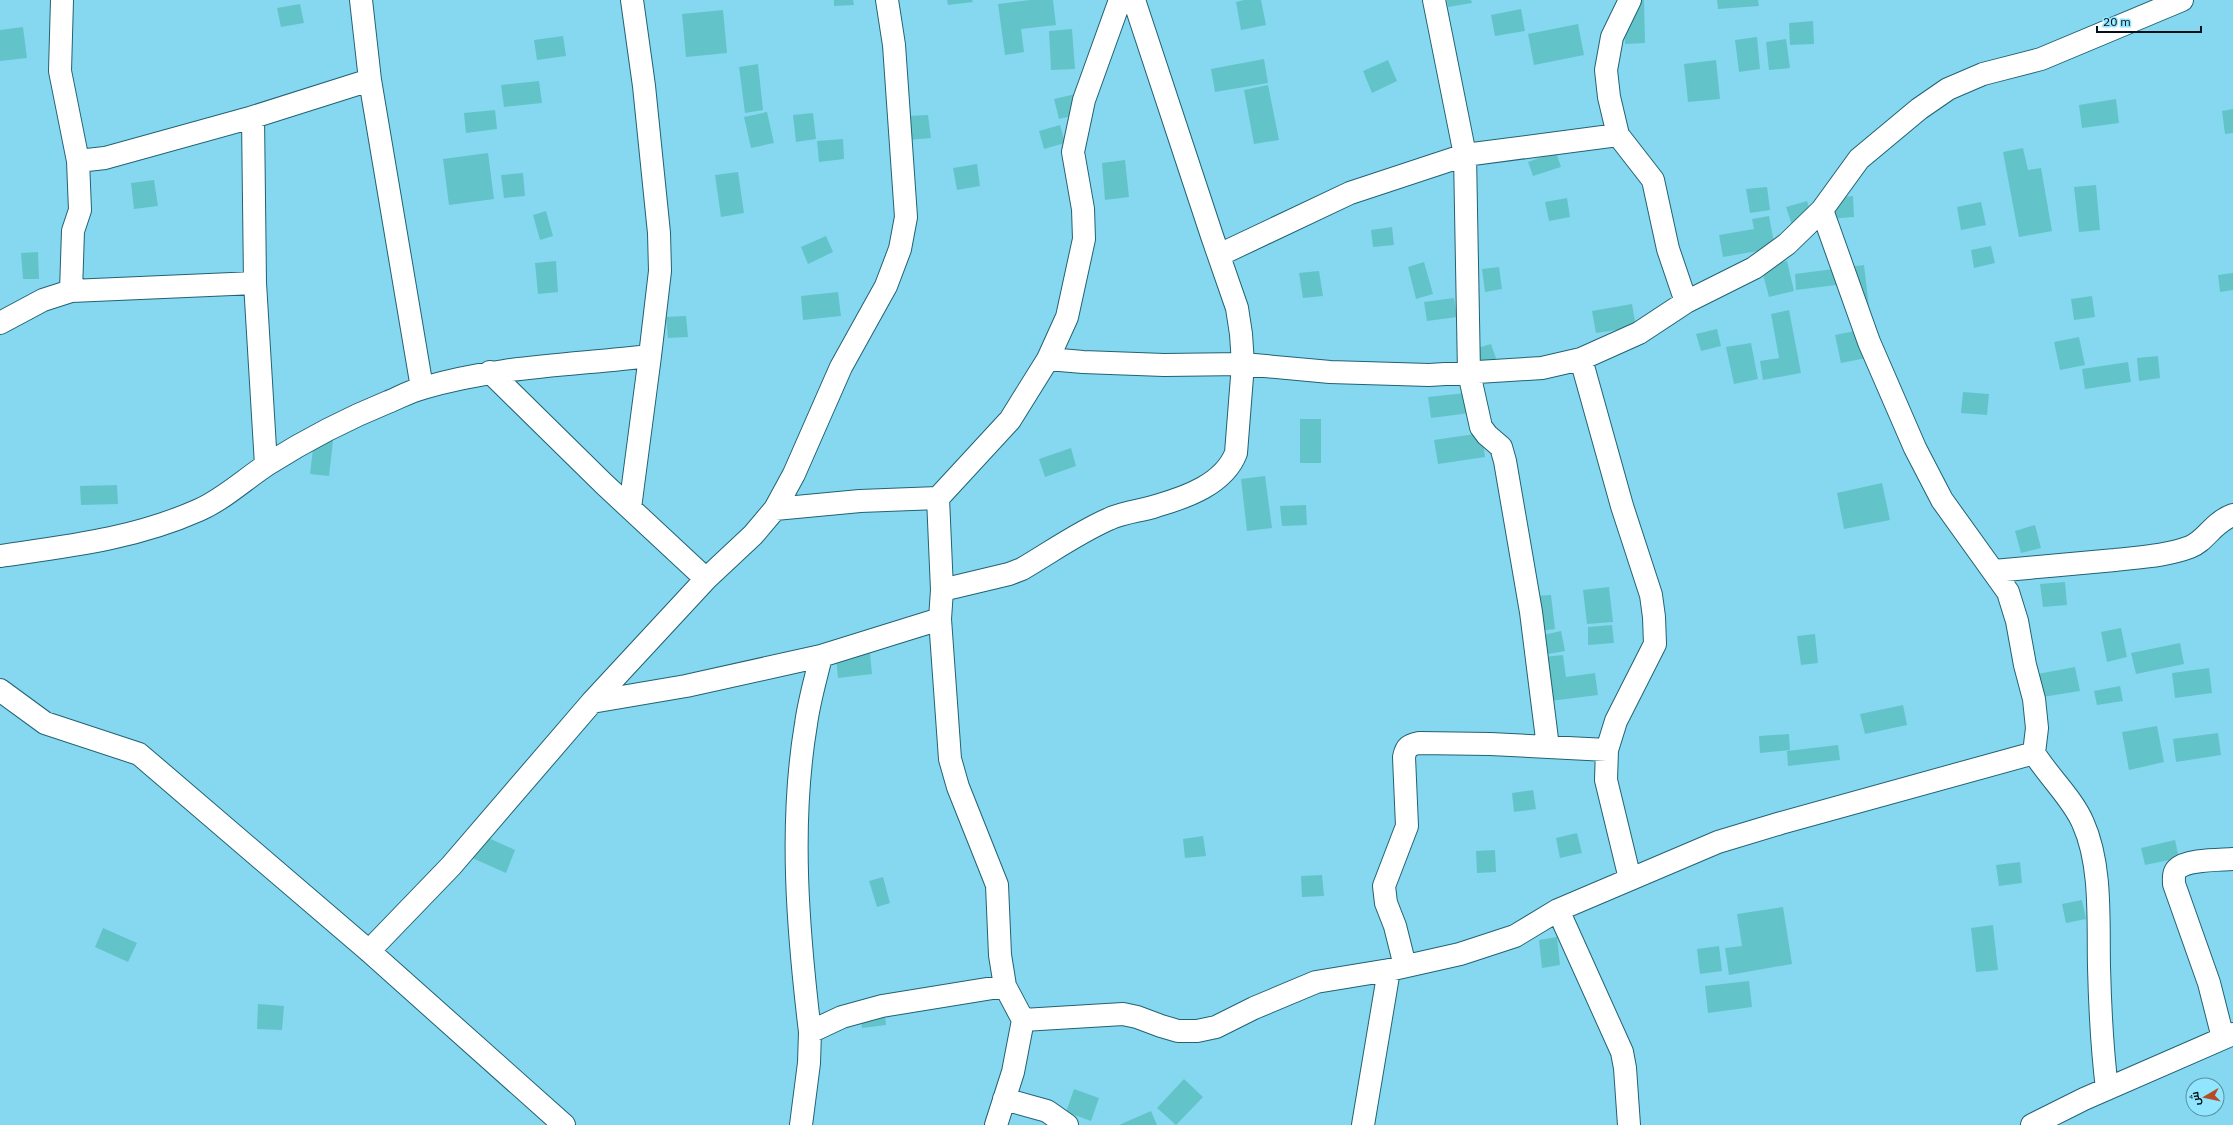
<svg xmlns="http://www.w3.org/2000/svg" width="2233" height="1125" viewBox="0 0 2233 1125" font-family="'IBM Plex Sans',Cairo,sans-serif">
<rect width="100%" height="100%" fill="#85d8f0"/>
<path fill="#62c4c8" d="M834 0H853L854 5 834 6Z
M947 0H972L973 2 948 5Z
M1030 0H1053L1056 25 1021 29 1024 52 1005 55 998 4Z
M1244 0H1261L1266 25 1241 30 1236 2Z
M1447 0H1471L1472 3 1448 7Z
M1644 0 1645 43 1625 44 1624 1Z
M1717 0H1758L1759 6 1718 9Z
M300 4 304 23 281 27 277 8Z
M1521 9 1525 31 1495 36 1491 15Z
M723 10 727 53 686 57 682 14Z
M1813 21 1814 44 1790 45 1789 23Z
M1578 24 1584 55 1534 65 1528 34Z
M23 27 27 58 0 61V30Z
M1072 29 1075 69 1051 70 1049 31Z
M563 36 566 56 537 60 534 40Z
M1757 37 1760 69 1739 72 1735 40Z
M1786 39 1790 68 1769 70 1766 42Z
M1264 59 1268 83 1215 92 1211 69Z
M1388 60 1397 81 1372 93 1363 71Z
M1716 60 1720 99 1688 102 1684 64Z
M758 64 763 110 745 113 739 67Z
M539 81 542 103 504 107 501 85Z
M1268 85 1279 140 1254 144 1244 90Z
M1080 93 1084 113 1059 119 1054 99Z
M2116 99 2119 123 2082 128 2079 105Z
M2233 109V133L2225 134 2222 111Z
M495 110 497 129 466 133 464 113Z
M767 112 774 143 751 148 744 117Z
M813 113 816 139 796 142 793 115Z
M928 115 931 138 909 140 906 116Z
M1060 125 1065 143 1044 149 1039 131Z
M843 139 844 159 819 162 817 141Z
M2023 148 2028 170 2041 168 2052 231 2019 237 2003 152Z
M1556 152 1561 167 1533 176 1528 162Z
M488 153 494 199 449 205 443 159Z
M1125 160 1129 197 1105 200 1102 163Z
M977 164 980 186 957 190 953 168Z
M738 172 744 213 721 217 715 175Z
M523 173 525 196 504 198 501 175Z
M154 180 158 206 134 209 131 183Z
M2096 185 2100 230 2079 232 2074 187Z
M1767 187 1770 210 1750 213 1746 189Z
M1853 196 1854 217 1828 219 1827 199Z
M1567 198 1570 217 1549 221 1545 202Z
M1807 201 1814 222 1793 228 1786 207Z
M1981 202 1986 225 1961 230 1957 207Z
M546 211 553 236 540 240 533 215Z
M1769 216 1775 248 1723 257 1719 235 1754 229 1752 219Z
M1392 227 1394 245 1373 247 1371 230Z
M826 236 833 252 808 264 801 247Z
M1991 246 1995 263 1974 268 1971 250Z
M38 252 39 279H23L21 253Z
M556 261 558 292 538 294 535 263Z
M1787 261 1794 291 1769 297 1761 267Z
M1424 262 1433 294 1416 299 1408 267Z
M1864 265 1870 315 1848 318 1844 284 1796 290 1795 274Z
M1499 267 1502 289 1485 292 1482 269Z
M1319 271 1323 296 1303 298 1299 273Z
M2233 273V290L2220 292 2218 275Z
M838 292 841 316 803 320 801 296Z
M2092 296 2095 317 2074 320 2071 299Z
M1454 298 1457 317 1427 321 1424 302Z
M1632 304 1636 327 1596 333 1592 311Z
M1789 310 1801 373 1763 380 1760 361 1779 358 1771 314Z
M686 316 688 337 668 338 666 317Z
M1875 327 1881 355 1841 363 1835 335Z
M1717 329 1721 346 1701 351 1696 334Z
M2079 337 2085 365 2060 370 2054 342Z
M1751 343 1758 379 1734 384 1726 347Z
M1491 344 1502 376 1484 381 1474 349Z
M2158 356 2160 378 2139 381 2137 358Z
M2128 362 2131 382 2085 389 2082 369Z
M1475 392 1478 412 1431 418 1428 397Z
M1963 392 1989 394 1987 415 1961 413Z
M1300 419H1321V463H1300Z
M1482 433 1485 457 1438 464 1434 440Z
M314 440 333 441 329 476 310 474Z
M1071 448 1076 466 1045 477 1039 459Z
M1265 476 1272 528 1247 531 1241 479Z
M1882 483 1890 520 1844 529 1837 493Z
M117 485 118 504 81 505 80 486Z
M1306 505 1307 525 1282 526 1280 506Z
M2035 525 2041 548 2021 553 2015 531Z
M2065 582 2067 605 2043 607 2040 584Z
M1609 587 1613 622 1587 624 1583 590Z
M1551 595 1555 629 1540 631 1536 596Z
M1612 625 1614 643 1588 645V627Z
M2121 628 2127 657 2107 662 2101 632Z
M1561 631 1565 651 1543 655 1539 636Z
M1815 634 1818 663 1801 665 1797 636Z
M2180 643 2184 664 2136 674 2131 653Z
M870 653 872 674 838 678 836 657Z
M1563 655 1566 677 1595 673 1598 695 1550 701 1544 657Z
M2075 667 2080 691 2036 698 2032 675Z
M2209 668 2212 693 2175 698 2172 673Z
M2120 686 2123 701 2097 705 2094 691Z
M1903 705 1907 725 1865 734 1860 714Z
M2157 726 2164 762 2129 770 2122 732Z
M2218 733 2221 755 2176 762 2173 739Z
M1789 734 1790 750 1760 753 1759 736Z
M1838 745 1840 760 1788 766 1787 751Z
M1533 790 1536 809 1514 812 1512 793Z
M1577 833 1582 853 1560 858 1556 838Z
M480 834 515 850 506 873 470 857Z
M1203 836 1206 856 1185 858 1183 839Z
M2175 840 2179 858 2145 865 2141 848Z
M1495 850 1496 872 1477 873 1476 851Z
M2020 862 2022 883 1999 886 1996 865Z
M1322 875 1324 896 1302 897 1301 876Z
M883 877 890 903 877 907 869 881Z
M2082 900 2086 919 2066 923 2062 904Z
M1783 907 1792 964 1729 975 1725 948 1742 946 1737 914Z
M1993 925 1998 970 1976 972 1971 928Z
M103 928 137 943 128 962 95 947Z
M1557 937 1560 965 1542 968 1539 940Z
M1719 946 1722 971 1700 974 1697 949Z
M1749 981 1752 1007 1708 1013 1705 986Z
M258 1004 284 1006 282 1030 257 1029Z
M884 1004 886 1025 862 1028 860 1006Z
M1184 1079 1203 1097 1176 1125 1157 1108Z
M1074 1089 1099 1098 1091 1121 1066 1112Z
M1151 1111 1157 1125H1119Z"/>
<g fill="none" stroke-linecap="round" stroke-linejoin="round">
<defs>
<path id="minor" d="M62 0 60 71 78 161 105 158 253 117 370 80 361 0
M1434 0 1465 155 1469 373 1481 427 1487 435 1501 447 1505 461 1531 612 1548 747
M1630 0 1612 37 1606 70 1609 97 1618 135 1653 180 1668 249 1686 302
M370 80 422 388
M253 117 255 283 266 465
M1219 255 1350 193 1465 155 1618 135
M71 291 73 231 80 210 78 161
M0 323 43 300 71 291 255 283
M1048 359 1067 317 1084 239 1083 209 1073 152 1084 100 1120 0
M1581 359 1622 506 1651 595 1654 617 1655 644 1616 721 1607 750 1606 780 1630 879
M490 372 604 484 706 579
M630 508 650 356
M775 509 860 501 938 498
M0 556C69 546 134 539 199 510 224 499 245 479 268 464 306 440 346 419 388 402 400 397 411 391 423 388 496 366 575 365 650 356L660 271 659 233 644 86 632 0
M1994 571C2034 567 2075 564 2115 560 2140 557 2166 556 2190 547 2206 541 2212 523 2233 515
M942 590 1009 574 1022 569C1051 552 1079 532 1109 519 1124 512 1141 511 1156 506 1187 497 1224 484 1236 453L1243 364 1241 334 1237 308 1212 236 1134 0
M0 690 45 723 139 754 369 951 564 1125
M592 702 686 686 821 656
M2034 753C2048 776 2073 799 2083 823 2102 865 2098 921 2099 967 2100 1008 2102 1048 2107 1089
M1558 910 1622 1052 1625 1068 1629 1125
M369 951 451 866 592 702 706 579 753 535 775 509 794 474 841 367 886 286 900 249 906 217 894 45 887 0
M1405 966 1395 926 1386 903 1384 886 1407 826 1404 757C1406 747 1409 745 1419 743L1490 744 1607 750
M1005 986 1000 955 997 885 958 787 950 759 940 619 942 590 938 498 1010 420 1048 359 1083 362 1164 365 1243 364 1330 372 1429 375 1542 368 1581 359 1639 333 1686 302 1754 268 1787 244 1822 210 1859 159 1919 109 1948 89 1983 74 2041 59 2182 0
M810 1032C798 932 789 825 806 724 809 701 816 678 821 656L940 619
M2223 1038 2209 983 2174 884C2174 879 2173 873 2177 869 2187 859 2220 860 2233 859
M1004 1099 1047 1111 1067 1125
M801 1125 809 1063 810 1032 842 1017 882 1006 1005 986 1023 1020 1123 1014 1137 1017 1161 1026 1178 1031H1197L1216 1027 1254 1008 1316 982 1389 970 1460 954 1515 936 1558 910 1718 842 1781 823 2034 753 2037 728 2034 699 2025 665 2017 621 2008 592 1942 500 1915 448 1869 342 1822 210
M996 1125 1013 1072 1023 1020
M1363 1125 1389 970
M2032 1125 2084 1099 2233 1034"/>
</defs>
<use href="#minor" stroke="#226274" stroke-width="24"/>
<use href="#minor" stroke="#fff" stroke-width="22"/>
</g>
<g transform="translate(2205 1097) rotate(261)"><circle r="19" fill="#92e5fe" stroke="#5891a2"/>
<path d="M0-3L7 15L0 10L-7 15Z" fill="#b34c27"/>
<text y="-6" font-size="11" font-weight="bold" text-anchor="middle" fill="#001219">ش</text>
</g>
<path d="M2097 26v6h104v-6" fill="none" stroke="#001219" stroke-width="2"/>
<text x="2103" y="26" font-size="12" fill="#001219" stroke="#92e5fe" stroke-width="3" paint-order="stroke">20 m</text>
</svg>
